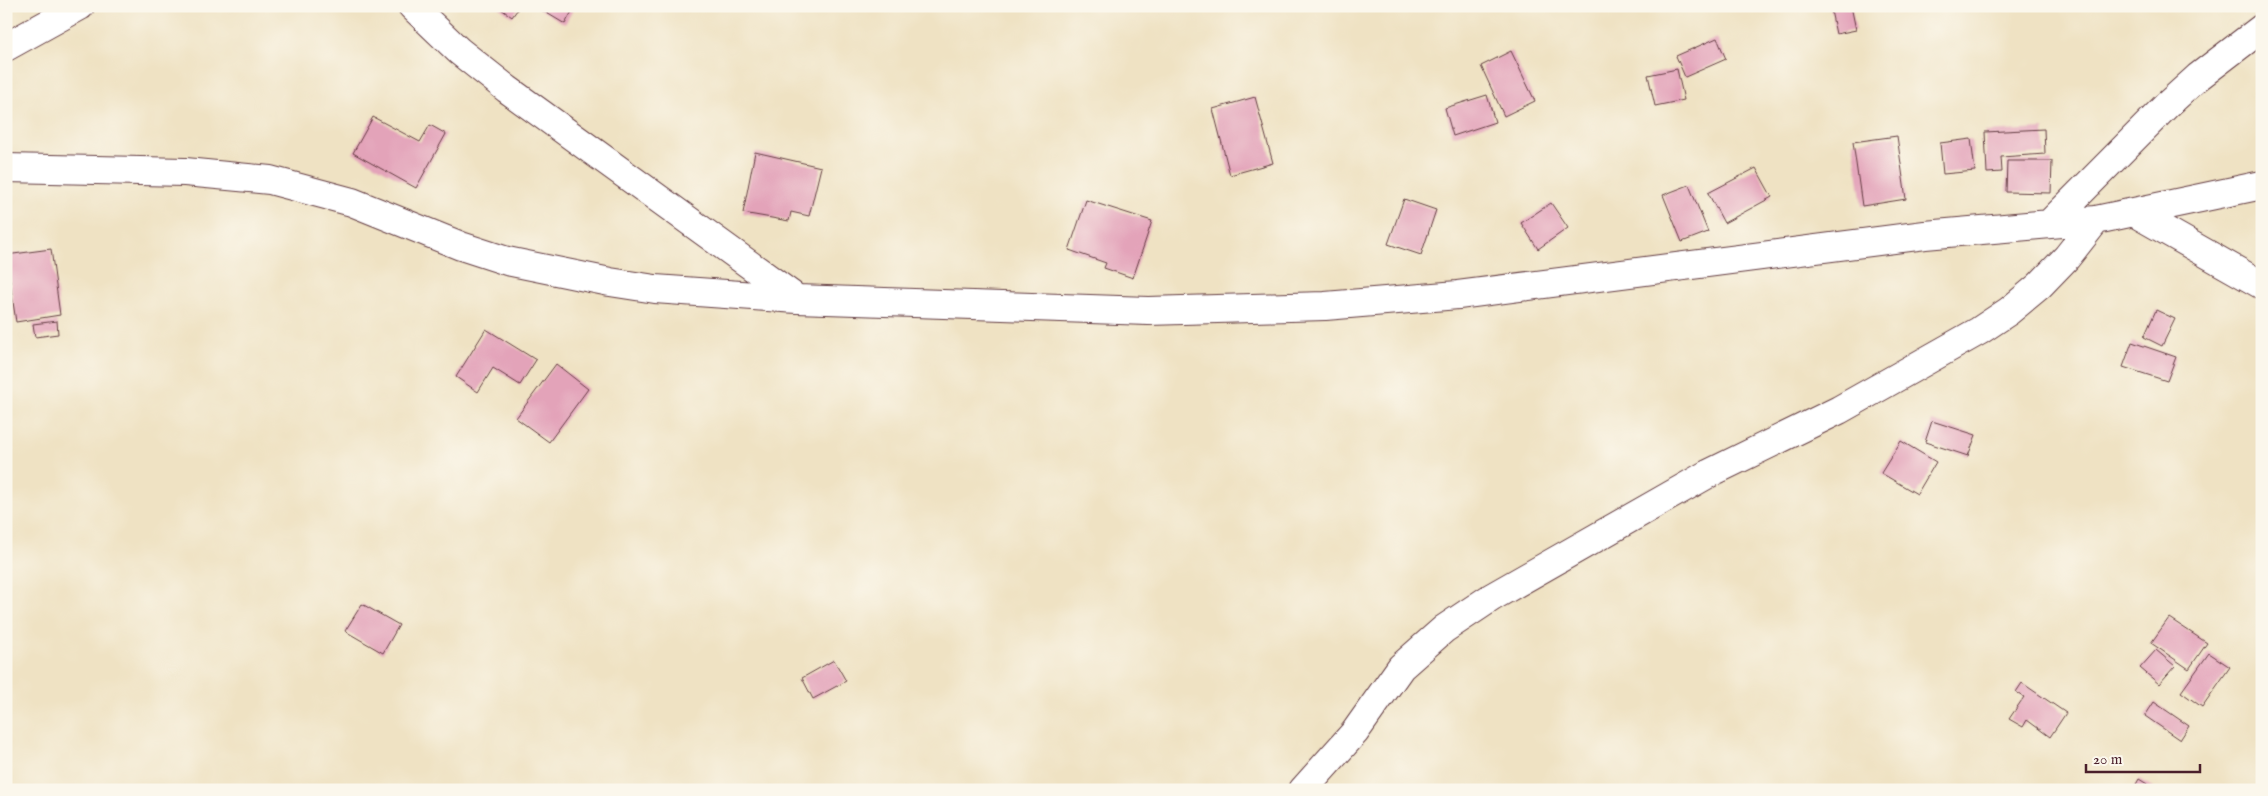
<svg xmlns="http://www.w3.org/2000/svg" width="2268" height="796" viewBox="0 0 2268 796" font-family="'IM FELL English',serif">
<rect width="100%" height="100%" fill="#fbf7ec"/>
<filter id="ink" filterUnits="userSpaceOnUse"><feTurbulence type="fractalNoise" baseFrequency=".02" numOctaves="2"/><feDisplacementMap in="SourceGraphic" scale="10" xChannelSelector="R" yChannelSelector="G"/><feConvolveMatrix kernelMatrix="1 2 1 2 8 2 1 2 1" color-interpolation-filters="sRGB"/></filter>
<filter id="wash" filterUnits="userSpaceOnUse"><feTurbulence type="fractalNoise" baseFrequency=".0096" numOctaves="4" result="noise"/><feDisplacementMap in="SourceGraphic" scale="20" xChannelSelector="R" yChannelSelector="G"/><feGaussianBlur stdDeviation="1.12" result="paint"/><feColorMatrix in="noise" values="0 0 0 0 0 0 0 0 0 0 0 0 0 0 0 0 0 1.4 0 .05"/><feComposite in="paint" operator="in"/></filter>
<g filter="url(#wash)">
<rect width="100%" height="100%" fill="#efe2c3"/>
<g id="blocks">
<path fill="#e3a3b9" d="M497 6H520L512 17Z
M535 6H575L565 24Z
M1830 6H1851L1856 30 1836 34Z
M1717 38 1726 59 1685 77 1676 56Z
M1511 51 1535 101 1504 116 1481 66Z
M1677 69 1684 100 1655 106 1648 75Z
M1487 95 1495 122 1453 136 1445 108Z
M1255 97 1273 163 1230 175 1213 109Z
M373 117 420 142 430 125 446 134 416 188 353 153Z
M2044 129 2045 154 2001 157 2002 172 1987 173 1985 132Z
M1897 136 1906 199 1862 206 1853 142Z
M1971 139 1975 171 1943 174 1940 143Z
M755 152 821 167 809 216 791 212 789 221 743 213Z
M2007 161H2052L2051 193 2006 192Z
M1756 168 1772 197 1724 223 1708 193Z
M1689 185 1708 232 1682 242 1663 195Z
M1404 199 1436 210 1421 255 1388 244Z
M1086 200 1152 221 1133 278 1104 268 1106 263 1069 250Z
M1551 203 1568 228 1538 249 1521 223Z
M51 249 60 315 16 322 6 255Z
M2156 310 2175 319 2162 346 2144 337Z
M57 321 58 334 35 337 33 324Z
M486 329 536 360 520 385 493 368 478 392 456 377Z
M2132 342 2176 357 2167 381 2123 367Z
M556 364 588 389 549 442 516 418Z
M1932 421 1976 435 1968 456 1925 442Z
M1901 441 1936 462 1917 494 1881 473Z
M362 604 399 625 383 653 345 631Z
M2169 618 2207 643 2189 669 2151 643Z
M2156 650 2175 666 2159 684 2140 668Z
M2209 653 2230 667 2202 707 2181 692Z
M834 660 846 681 813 699 802 678Z
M2022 683 2066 713 2050 737 2027 720 2023 727 2009 719 2024 697 2016 692Z
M2154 702 2189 726 2180 740 2145 716Z
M2139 779 2157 790H2133Z"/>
</g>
</g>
<g filter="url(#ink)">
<use href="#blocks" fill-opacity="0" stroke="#633c42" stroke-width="1"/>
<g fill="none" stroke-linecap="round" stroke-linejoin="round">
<defs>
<path id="minor" d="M412 6 459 51 507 89 797 299
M6 47 80 6
M6 168 185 172 270 180 352 202 461 246 507 261 610 282 655 289 797 299 1148 311 1325 306 1458 295 1925 235 2096 220 2262 185
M2135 213 2262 285
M2049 224 2166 106 2198 77 2262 28
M1303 790 1355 732 1401 667 1444 629 1492 597 1708 474 1839 410 1979 331 2009 311 2039 286 2067 257 2096 220"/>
</defs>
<use href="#minor" stroke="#633c42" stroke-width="30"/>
<use href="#minor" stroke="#fff" stroke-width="28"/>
</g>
</g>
<rect width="2268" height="796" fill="none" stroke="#fbf7ec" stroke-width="25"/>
<path d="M2086 764v8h114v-8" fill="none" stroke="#4a1f2b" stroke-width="2.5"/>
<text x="2093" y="764" font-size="15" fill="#4a1f2b" stroke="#fbf7ec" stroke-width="4" paint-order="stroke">20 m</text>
</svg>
